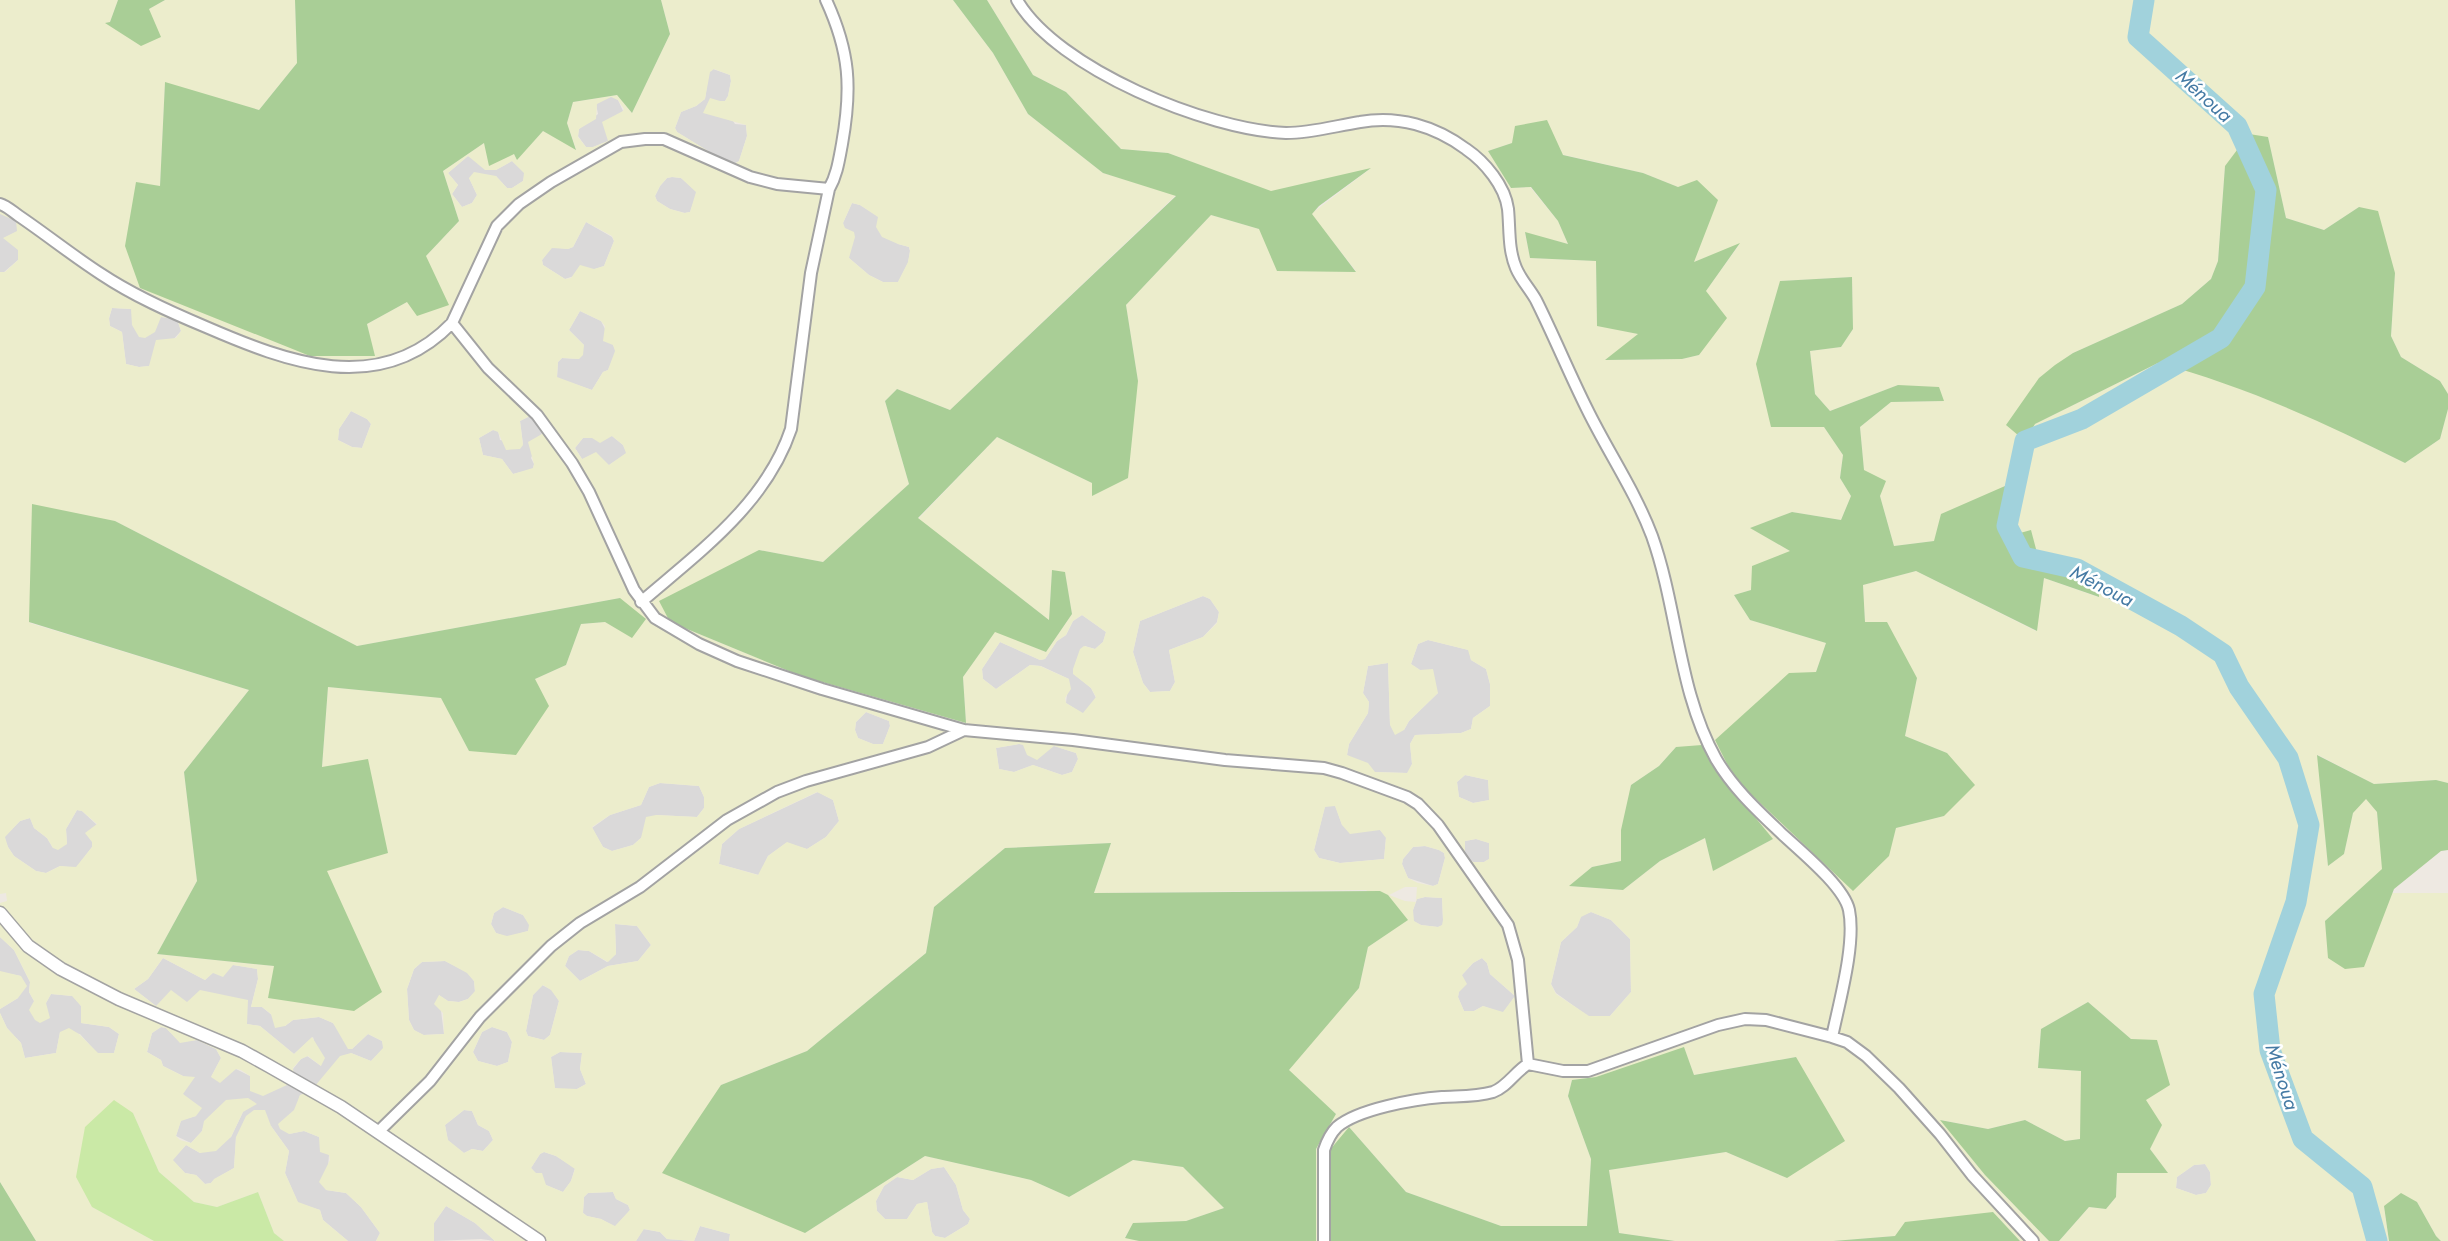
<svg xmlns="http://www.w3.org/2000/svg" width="2448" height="1241" viewBox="0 0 2448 1241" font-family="Jost,sans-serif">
<rect width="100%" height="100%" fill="#eee9e2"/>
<path fill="#dad9d9" d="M713 69 730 75 731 81 728 96 725 101H720L735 124 746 125 747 136 739 161 734 164 724 163 710 156 708 151 677 132 675 128 681 112 696 106 705 99 709 72Z
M611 96 618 100 623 111 608 141 593 147H586L578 136 579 129 598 114 596 104Z
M468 156 496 170 512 161 525 173 523 181 512 188H507L496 176 469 178 477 195 472 203 462 207 452 194 458 185 448 173Z
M672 177 681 178 697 192 690 212 685 213 670 209 657 201 655 196 660 186 667 178Z
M852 203 860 205 879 217 898 244 909 247 910 251 908 263 898 282H883L869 275 849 258 843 223Z
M2 213 16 221 18 226V260L4 272H0V214Z
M586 222 612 237 614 241 604 266 565 279 543 265 542 260 552 247 568 249 573 247Z
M112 308 132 309V325L161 317 177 319 181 331 149 366 139 367 126 364 122 332 110 326 109 319Z
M580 311 601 321 616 351 608 370 603 372 592 390 557 378 558 362 562 358 579 359 584 345 569 330Z
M351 411 367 419 371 424 362 448 352 447 338 440 339 429Z
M530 416 535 417 543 431 531 458 534 464 533 469 513 474 502 459 483 455 479 438 493 430 498 431 500 440 523 444 520 421Z
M612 436 623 445 627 453 609 465 582 459 575 448 583 438Z
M1203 596 1210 599 1219 612 1217 622 1203 637 1169 650 1175 682 1170 691 1150 692 1143 683 1133 652 1140 621Z
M1082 615 1106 632 1103 642 1095 649 1085 646 1074 674 1091 688 1096 698 1083 714 1066 703 1069 679 1041 666 1030 665 996 689 983 679 982 669 1000 642 1040 660 1045 659 1057 641 1066 635 1073 621Z
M1428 640 1469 650 1471 660 1486 669 1490 684V706L1473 718 1471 729 1461 733 1415 735 1410 744 1412 764 1408 773 1374 772 1347 755 1349 744 1368 713 1369 702 1363 693 1368 666 1388 663 1390 725 1404 730 1409 721 1438 693 1420 670 1411 664 1418 644Z
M866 712 889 721 890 726 883 744H873L858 738 855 730 856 722Z
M1019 744 1054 746 1076 753 1078 759 1072 772 1062 775 1033 765 1014 772 999 769 996 748Z
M1465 775 1488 780 1490 800 1473 803 1459 797 1457 782Z
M660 783 699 786 704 797V808L697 817 656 815 641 838 633 845 612 851 603 847 592 828 610 815 641 805 649 787Z
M818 792 833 800 839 821 826 837 807 849 786 843 768 856 759 875 719 864 722 844 739 829Z
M1335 805 1342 825 1380 830 1386 837 1384 859 1340 863 1319 858 1314 850 1325 806Z
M77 810 82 811 97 825 92 847 76 868 60 866 46 873 36 871 14 856 8 847 4 837 20 821 30 818 34 828 47 838 53 848 67 844 66 829Z
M1476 839 1489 843V859L1484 862H1473L1465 857V841Z
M1425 846 1439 850 1444 853 1445 858 1438 884 1433 886 1408 878 1402 864 1403 859 1413 847Z
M1425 897 1442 898 1443 920V925L1438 927 1421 925 1413 921V910L1417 899Z
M503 907 523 915 530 925 528 931 507 937 496 933 491 924 494 913Z
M1591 912 1611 920 1630 939 1631 992 1610 1016 1589 1017 1556 993 1551 984 1561 942 1577 927 1581 916Z
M615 924 637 926 651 945 638 961 608 966 580 981 565 966 569 956 578 950 589 951 607 962 616 954Z
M0 937 14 950 30 982 29 992 34 1001 46 1003 51 994 73 996 81 1006V1023L109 1027 119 1034 114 1053H97L80 1034 60 1032 56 1053 25 1058 21 1043 7 1028 0 1013V1009L18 998 21 976 0 972Z
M163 958 205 980 213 972 233 965 257 969 258 979 251 1007H262L285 1026 293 1020 319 1017 333 1023 352 1049 368 1034 382 1041 384 1048 371 1061 351 1053 310 1092 300 1095 289 1134 304 1131 319 1137 329 1155 326 1190 346 1193 361 1207 380 1233 376 1241H348L323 1220 320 1210 298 1203 285 1173 289 1151 271 1126 236 1137 234 1168 215 1179 211 1183 205 1184 196 1175 185 1173 172 1160 186 1145 200 1153 231 1137 243 1112 205 1121 202 1131 191 1143 176 1136 181 1120 196 1116 183 1094V1076L163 1066 161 1060 147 1052 152 1033 161 1027 166 1028 180 1042 197 1040 216 1049 221 1058 211 1077 236 1069 250 1076 293 1069 301 1059 307 1056 321 1066 313 1037 294 1054 260 1026 247 1024 187 1002 156 1006 134 989 148 979Z
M1482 958 1487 963 1490 974 1515 996 1503 1013 1483 1006 1474 1011H1464L1458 997 1462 975 1473 963Z
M445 961 467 972 474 981 475 992 468 999 459 1002 448 1001 439 995 444 1034 423 1035 414 1030 409 1020 407 989 414 969 422 962Z
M542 985 552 990 559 1001 550 1035 544 1040 528 1036 526 1031 533 995Z
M492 1027 507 1032 512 1042 508 1062 497 1066 478 1061 473 1052 482 1032Z
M560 1052 582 1053 580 1069 586 1084 577 1089H555L551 1057Z
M464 1110 472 1111 478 1125 489 1131 493 1140 483 1151 472 1149 464 1153 448 1141 445 1125Z
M544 1152 556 1156 575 1168 571 1181 563 1192 546 1185 531 1168 540 1154Z
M2205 1164 2210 1172 2211 1185 2206 1193 2196 1195 2176 1188 2177 1177 2194 1165Z
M944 1167 956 1185 963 1210 970 1219 968 1224 945 1238 935 1236 932 1232 927 1202 917 1204 907 1219H885L877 1211 876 1201 884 1186 897 1177 913 1180 931 1169Z
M613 1192 616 1199 628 1205 630 1210 615 1227 601 1219 587 1216 583 1213 584 1197 588 1193Z
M446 1206 475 1223 495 1241 481 1239 434 1241V1223Z
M700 1226 730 1234 729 1241H694Z
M643 1229 660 1232 667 1239 693 1241H636Z"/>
<path fill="#ecedcc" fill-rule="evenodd" d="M0 0H118L110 22 106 24 149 9 165 0H295L297 63 259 110 165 83 160 186 374 356 367 324 407 302 426 256 459 221 443 171 484 143 514 154 517 159 543 131 576 149 567 123 573 102 617 95 632 113 670 34 661 0H953L993 53 1028 114 1103 173 1176 195 950 410 897 389 885 401 909 484 823 562 759 550 670 622 801 676 966 723 963 677 995 631 1046 652 1072 614 1065 573 1052 570 1049 620 918 519 997 437 1092 483 1138 381 1126 305 1211 215 1259 229 1356 271 1311 214 1370 169 1271 192 1168 153 1121 149 1066 92 1033 75 987 0H2448V394L2440 381 2401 357 2391 336 2395 273 2359 207 2324 230 2286 218 2268 137 2225 166 2218 261 2211 279 2182 304 2073 353 2039 378 2035 424 2158 363 2208 376 2311 417 2405 463 2440 439 2448 409V783L2436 780 2374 784 2318 755 2328 866 2344 854 2353 813 2366 798 2377 812 2383 869 2326 920 2364 966 2392 893H2448V1241H2441L2436 1236 2417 1202 2384 1206 2389 1241H2059L2089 1207 2106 1209 2116 1197 2117 1173H2167L2150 1149 2146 1100 2131 1039 2088 1002 2041 1029 2038 1068 2081 1071V1139L2065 1141 2025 1120 1988 1129 1941 1120 1985 1175 2049 1241H2020L1993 1212 1895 1236 1833 1241H1675L1619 1233 1609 1170 1726 1152 1787 1178 1796 1057 1694 1075 1684 1048 1596 1077 1572 1080 1568 1096 1591 1159 1587 1226H1501L1406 1192 1349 1127 1330 1214V1241H1316V1149L1336 1114 1288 1070 1359 988 1368 947 1407 920 1366 890 1094 893 1111 843 1005 848 934 907 926 953 807 1051 721 1085 805 1233 925 1156 1031 1180 1069 1197 1132 1160 1183 1167 1224 1208 1186 1221 1134 1223 1125 1237 1139 1241H729L730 1234 700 1226 694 1241 667 1239 660 1232 644 1229 636 1241H495L475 1223 446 1206 434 1223V1241H376L380 1233 361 1207 346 1193 326 1190 319 1182 330 1160 329 1155 320 1152 319 1137 304 1131 289 1134 280 1129 278 1124 294 1110 300 1095 310 1092 340 1056 351 1053 371 1061 383 1048 382 1041 368 1034 352 1049H348L333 1023 319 1017 293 1020 285 1026 275 1028 271 1014 262 1007H251L258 979 257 969 233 965 223 977 213 973 205 980 163 958 148 979 134 989 156 1006 171 990 187 1002 200 990 248 1000 247 1024 260 1026 294 1054 312 1037 325 1058 321 1066 308 1056 301 1059 293 1068 294 1078 287 1085 263 1096 250 1091V1076L241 1070 236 1069 220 1083 211 1077 221 1058 216 1049 197 1040 180 1043 166 1028 161 1027 152 1033 147 1052 161 1060 163 1066 183 1076 195 1077 183 1094 202 1108 196 1116 181 1121 176 1136 180 1140 191 1143 202 1131 204 1121 226 1100 248 1098 257 1104 243 1112 231 1137 216 1151 200 1153 186 1145 173 1160 185 1173 196 1175 205 1184 211 1183 214 1179 234 1168 236 1137 246 1116 254 1110H265L271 1126 289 1151 285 1173 298 1202 320 1210 323 1220 348 1241H284L274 1233 258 1192 217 1207 194 1202 159 1172 133 1113 92 1207 154 1241H36L0 1182V1013L7 1028 21 1043 25 1058 56 1053 60 1032 69 1028 79 1034 98 1053H114L119 1034 109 1027 81 1023V1006L72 996 51 994 46 1003 50 1018 40 1023 35 1020 29 1010 34 1001 29 992 30 982 14 950 0 937V903L7 901 6 893 0 894V272H5L18 260V250L3 238 17 231 16 221 0 214ZM714 69 730 75 731 81 728 96 725 101H720L710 98 703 113 746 125 747 136 739 161 734 164 724 163 710 156 708 151 677 132 675 128 681 112 696 106 705 99 710 72ZM611 97 618 100 624 109 623 111 602 122 608 141 593 147H586L578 137 579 129 596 119 597 104ZM1512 143 1643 173 1678 187 1694 262 1739 245 1706 291 1699 355 1682 359 1606 360 1639 334 1597 325 1596 261 1530 258 1525 233 1568 244 1558 221 1530 187 1511 188 1488 151ZM468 156 485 170H496L512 161 524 173 523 181 512 188H507L496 176 474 172 469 178 477 195 472 203 462 207 452 194 458 185 448 173ZM672 177 681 178 696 192 690 212 684 213 670 209 657 201 655 196 660 186 667 178ZM852 203 860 205 878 217 876 227 882 237 898 244 909 247 910 251 908 262 898 282H883L869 275 849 258 855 237 854 232 845 228 843 223ZM586 222 612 236 614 241 604 266 594 269 580 265 571 278 565 279 543 265 542 260 552 248 568 249 573 247ZM1852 277 1853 329 1841 347 1810 351 1815 394 1830 411 1898 385 1943 401 1891 402 1860 427 1864 470 1880 496 1894 546 1934 541 2013 479 2002 539 2041 568 2098 588V597L2044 578 2036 631 1916 571 1863 585 1865 622 1917 678 1905 736 1947 753 1944 816 1896 828 1888 856 1816 672 1826 643 1750 620 1734 595 1751 590 1790 551 1751 528 1792 512 1841 520 1851 496 1840 478 1843 455 1824 427 1780 281ZM112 308 131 309 132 325 139 337 145 338 155 332 161 317 177 319 181 331 176 338 156 340 149 366 139 367 126 364 122 332 110 326 109 318ZM580 311 601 321 605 326 603 341 613 345 615 351 608 370 603 372 592 390 557 377 558 362 562 358 579 359 583 355 584 345 569 330ZM351 411 367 419 371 424 362 448 352 447 338 440 339 429ZM530 416 535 417 543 431 542 434 528 442 534 464 533 468 513 474 502 459 483 455 479 438 493 430 498 432 506 450 520 449 523 445 520 421ZM612 436 623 445 626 453 609 465 596 452 582 459 575 448 583 438H592L600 443ZM115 521 357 646 620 598 632 637 605 622 581 624 566 665 535 679 469 751 442 698 328 687 322 768 388 852 327 870 274 966 157 954 197 881 184 772 249 690 30 623ZM1203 596 1210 599 1219 612 1217 623 1203 637 1169 650 1175 682 1170 691 1150 692 1143 683 1133 652 1140 621ZM1082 615 1106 632 1103 642 1095 649 1084 646 1080 649 1073 669V674L1091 688 1096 697 1083 713 1066 703 1065 698 1071 689 1069 679 1040 666 1030 665 996 689 983 679 982 669 1000 642 1040 660 1045 659 1057 641 1066 635 1073 621ZM1428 640 1468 650 1471 660 1486 669 1490 684V706L1473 718 1471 729 1461 733 1415 735 1410 744 1412 764 1407 773 1375 772 1368 763 1347 755 1349 744 1368 713 1369 702 1363 693 1368 666 1388 663 1390 725 1395 735 1404 730 1409 721 1438 693 1433 669 1420 670 1411 664 1418 644ZM866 712 889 721 890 726 883 744H873L858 738 855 730 856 722ZM1019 744 1023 745 1027 755 1037 760 1054 746 1076 753 1078 759 1072 772 1062 775 1033 765 1014 772 999 769 996 748ZM1676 747 1773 839 1713 870 1705 838 1660 861 1623 890 1570 886 1592 867 1621 861 1631 785 1659 766ZM1465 775 1488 780 1489 800 1473 803 1459 797 1457 782ZM660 783 699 786 704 797V808L697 817 656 815 646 817 641 838 633 845 612 851 603 847 592 827 610 815 641 805 649 787ZM817 792 833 800 839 821 826 837 807 849 787 842 768 856 758 875 719 864 722 844 739 829ZM1335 806 1342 825 1350 834 1380 830 1386 838 1384 859 1340 863 1319 858 1314 850 1325 807ZM77 810 82 811 97 824 85 833 92 842V847L76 867 60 866 46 873 36 871 14 856 8 847 5 837 20 821 30 818 34 828 47 838 53 848 58 850 67 844 66 829ZM1476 839 1489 843V859L1484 862H1473L1465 857V841ZM1425 846 1439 850 1444 853 1445 858 1438 884 1433 886 1418 883 1408 878 1402 864 1403 859 1413 847ZM1405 887H1417L1416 902 1405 901 1389 895ZM1425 897 1442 898 1443 920 1442 925 1438 927 1421 925 1414 921 1413 910 1417 899ZM503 907 523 915 529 925 528 931 507 936 496 933 491 924 494 913ZM1591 912 1611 920 1630 939 1631 992 1610 1016H1589L1556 994 1551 984 1561 942 1577 927 1581 917ZM615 924 637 926 651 945 638 961 608 966 580 981 565 966 569 956 578 950 589 951 608 962 616 954ZM1482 958 1487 963 1490 974 1515 996 1503 1012 1483 1006 1474 1011H1464L1458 997 1459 992 1467 984 1462 975 1473 963ZM445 961 467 973 474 981 475 991 468 999 459 1002 448 1001 439 995 434 1004 443 1013 444 1034 424 1035 414 1030 409 1020 407 989 414 969 422 962ZM543 985 551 990 559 1001 550 1035 544 1040 528 1036 526 1031 533 995ZM492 1027 507 1032 512 1042 508 1062 497 1066 478 1061 473 1052 482 1032ZM560 1052 582 1053 580 1069 586 1084 577 1089 555 1088 551 1057ZM464 1110 472 1111 478 1125 489 1131 493 1140 483 1151 472 1149 464 1153 448 1140 445 1125ZM544 1152 556 1156 575 1169 571 1181 563 1192 546 1185 542 1173H536L531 1168 540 1154ZM2205 1164 2210 1172 2211 1185 2206 1193 2196 1195 2176 1188 2177 1177 2194 1165ZM944 1167 956 1185 963 1210 970 1219 968 1224 945 1238 935 1236 932 1232 927 1202 917 1204 907 1219H885L877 1211 876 1201 884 1186 897 1177 913 1180 931 1169ZM613 1192 616 1199 628 1205 630 1210 615 1226 601 1219 587 1216 583 1213 584 1197 588 1193Z
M0 971 21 976 27 986 18 998 0 1009Z"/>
<path fill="#cae9a6" d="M114 1100 133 1113 159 1172 194 1202 217 1207 258 1192 274 1233 284 1241H154L92 1207 76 1177 85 1127Z"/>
<path fill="#a9ce96" d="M118 0H165L149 9 161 37 141 46 105 23 110 22Z
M295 0H661L670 34 632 113 617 95 573 102 567 123 576 150 543 131 517 160 514 154 489 166 484 143 443 171 459 221 426 256 449 305 417 316 407 302 367 324 375 356H310L140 288 125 246 136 182 160 186 165 82 259 110 297 63Z
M953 0H987L1033 75 1066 92 1121 149 1168 153 1271 191 1371 168 1319 206 1312 214 1356 272 1277 271 1259 229 1211 215 1126 305 1138 381 1128 478 1092 496V483L997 437 918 518 1049 620 1052 570 1065 572 1072 614 1046 652 995 632 963 677 966 723 801 676 670 622 659 601 759 550 823 562 909 484 885 401 897 389 950 410 1176 196 1103 173 1028 114 993 53Z
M1547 120 1563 155 1643 173 1678 187 1697 180 1718 200 1694 262 1740 243 1706 291 1727 318 1699 355 1682 359 1605 360 1638 334 1597 326 1596 261 1530 258 1525 232 1568 244 1558 221 1531 187 1511 188 1488 151 1512 143 1515 126Z
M2249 134 2268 137 2286 218 2324 230 2359 207 2378 211 2395 273 2391 336 2401 357 2440 381 2448 394V409L2440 439 2405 463C2325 423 2245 386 2158 363L2035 424 2025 441 2006 425 2039 378 2055 365 2073 353 2182 304 2211 279 2218 261 2225 166Z
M1852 277 1853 329 1841 347 1810 351 1815 394 1830 411 1898 385 1939 387 1944 401 1891 402 1860 427 1864 470 1886 481 1880 496 1894 546 1934 541 1941 514 2005 486 2013 479 2002 538 2031 530 2041 568 2099 588V597L2044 578 2037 631 1916 571 1863 585 1865 622H1887L1917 678 1905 736 1947 753 1975 785 1944 816 1896 828 1889 856 1853 891 1734 778 1715 740 1789 673 1816 672 1826 643 1750 620 1734 595 1751 590 1752 566 1790 551 1750 528 1792 512 1841 520 1851 496 1840 478 1843 455 1824 427H1771L1756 364 1780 281Z
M32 504 115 521 357 646 620 598 646 619 632 638 605 622 581 624 566 665 535 679 549 706 516 755 469 751 441 698 328 687 322 767 368 759 388 853 327 871 382 992 354 1011 268 998 274 966 157 954 197 881 184 772 249 690 29 622Z
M1702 745 1726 782 1773 839 1713 871 1705 838 1660 861 1623 890 1569 886 1592 867 1621 861V830L1631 785 1659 766 1676 747Z
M2317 755 2374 784 2436 780 2448 783V850L2441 851 2394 889 2364 967 2345 969 2328 958 2325 921 2382 869 2377 812 2366 799 2353 813 2344 854 2328 866Z
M1111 843 1094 893 1380 891 1388 895 1408 920 1368 947 1359 988 1289 1070 1336 1114 1316 1149V1241H1139L1125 1238 1133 1223 1186 1221 1224 1208 1183 1167 1133 1160 1069 1197 1031 1180 925 1156 805 1233 662 1173 721 1085 807 1051 926 953 934 907 1005 848Z
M2088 1002 2131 1039 2157 1040 2170 1085 2146 1100 2162 1125 2150 1149 2168 1173H2117L2116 1197 2106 1209 2089 1207 2059 1241H2049L1985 1175 1940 1120 1988 1129 2025 1120 2065 1141 2080 1139 2081 1071 2038 1068 2041 1029Z
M1684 1047 1694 1075 1796 1057 1845 1141 1787 1178 1726 1152 1609 1170 1619 1233 1675 1241H1330L1329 1151 1349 1127 1406 1192 1501 1226H1587L1591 1159 1568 1096 1572 1080 1596 1077Z
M0 1182 36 1241H0Z
M2401 1193 2417 1202 2436 1236 2441 1241H2389L2384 1206Z
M1993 1212 2020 1241H1833L1895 1236 1905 1222Z"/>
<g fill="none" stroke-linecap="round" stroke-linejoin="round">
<path stroke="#a1d2dc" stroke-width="21" d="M2144 0 2138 37 2237 126 2266 190 2255 287 2221 338 2082 419 2025 441 2007 526 2023 557 2077 569 2181 626 2223 654 2239 687 2288 758 2309 825 2296 902 2264 994 2270 1050 2303 1139 2362 1187 2377 1241"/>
<defs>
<path id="minor" d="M1017 0C1057 69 1208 130 1286 133 1311 133 1335 126 1360 122 1398 115 1435 126 1466 149 1485 162 1505 186 1508 209 1510 229 1508 249 1516 268 1521 280 1530 289 1536 300 1554 336 1569 373 1587 409 1608 452 1635 491 1652 536 1678 609 1678 691 1716 759 1733 788 1757 810 1780 832 1799 850 1844 886 1849 910 1856 944 1839 1003 1832 1037
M0 204C7 206 13 212 19 216 47 235 73 256 101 274 134 296 170 312 206 327 287 362 380 398 452 323L497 226 519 204 551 182 621 142 645 139H664L750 177 777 184 829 189C837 175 839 160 842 144 852 88 850 52 826 0
M452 323 488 368 537 415 572 463 589 492 634 590 655 618 699 644 737 661 822 689 964 730
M641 602C699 552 766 504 791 429L811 273 829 189
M378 1132 430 1081 480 1017 551 946 580 923 640 887 727 820 777 792 806 781 928 747 964 730 1073 740 1225 760 1324 768 1342 773 1407 797 1418 804 1438 825 1508 925 1518 960 1528 1064 1563 1071H1588L1718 1025 1745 1019 1766 1020 1832 1037 1847 1042 1866 1056 1899 1088 1940 1134 1972 1175 2033 1241
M1324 1241V1150C1327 1141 1330 1134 1337 1127 1358 1109 1415 1099 1442 1097 1459 1096 1476 1097 1493 1092 1507 1087 1515 1072 1528 1064"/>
<path id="tertiary" d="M0 913 28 946 61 969 119 999 242 1051 269 1066 341 1107 539 1241"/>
</defs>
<use href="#minor" stroke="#a3a3a3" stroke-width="14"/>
<use href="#tertiary" stroke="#a3a3a3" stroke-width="15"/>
<use href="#minor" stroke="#fff" stroke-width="10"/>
<use href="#tertiary" stroke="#fff" stroke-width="12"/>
</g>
<g text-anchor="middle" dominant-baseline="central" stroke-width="5" stroke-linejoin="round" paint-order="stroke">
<g font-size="20" font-style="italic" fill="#457aa4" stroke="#fff">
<text transform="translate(2204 96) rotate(42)">Ménoua</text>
<text transform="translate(2102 586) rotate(27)">Ménoua</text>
<text transform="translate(2282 1077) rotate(72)">Ménoua</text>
</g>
</g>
</svg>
